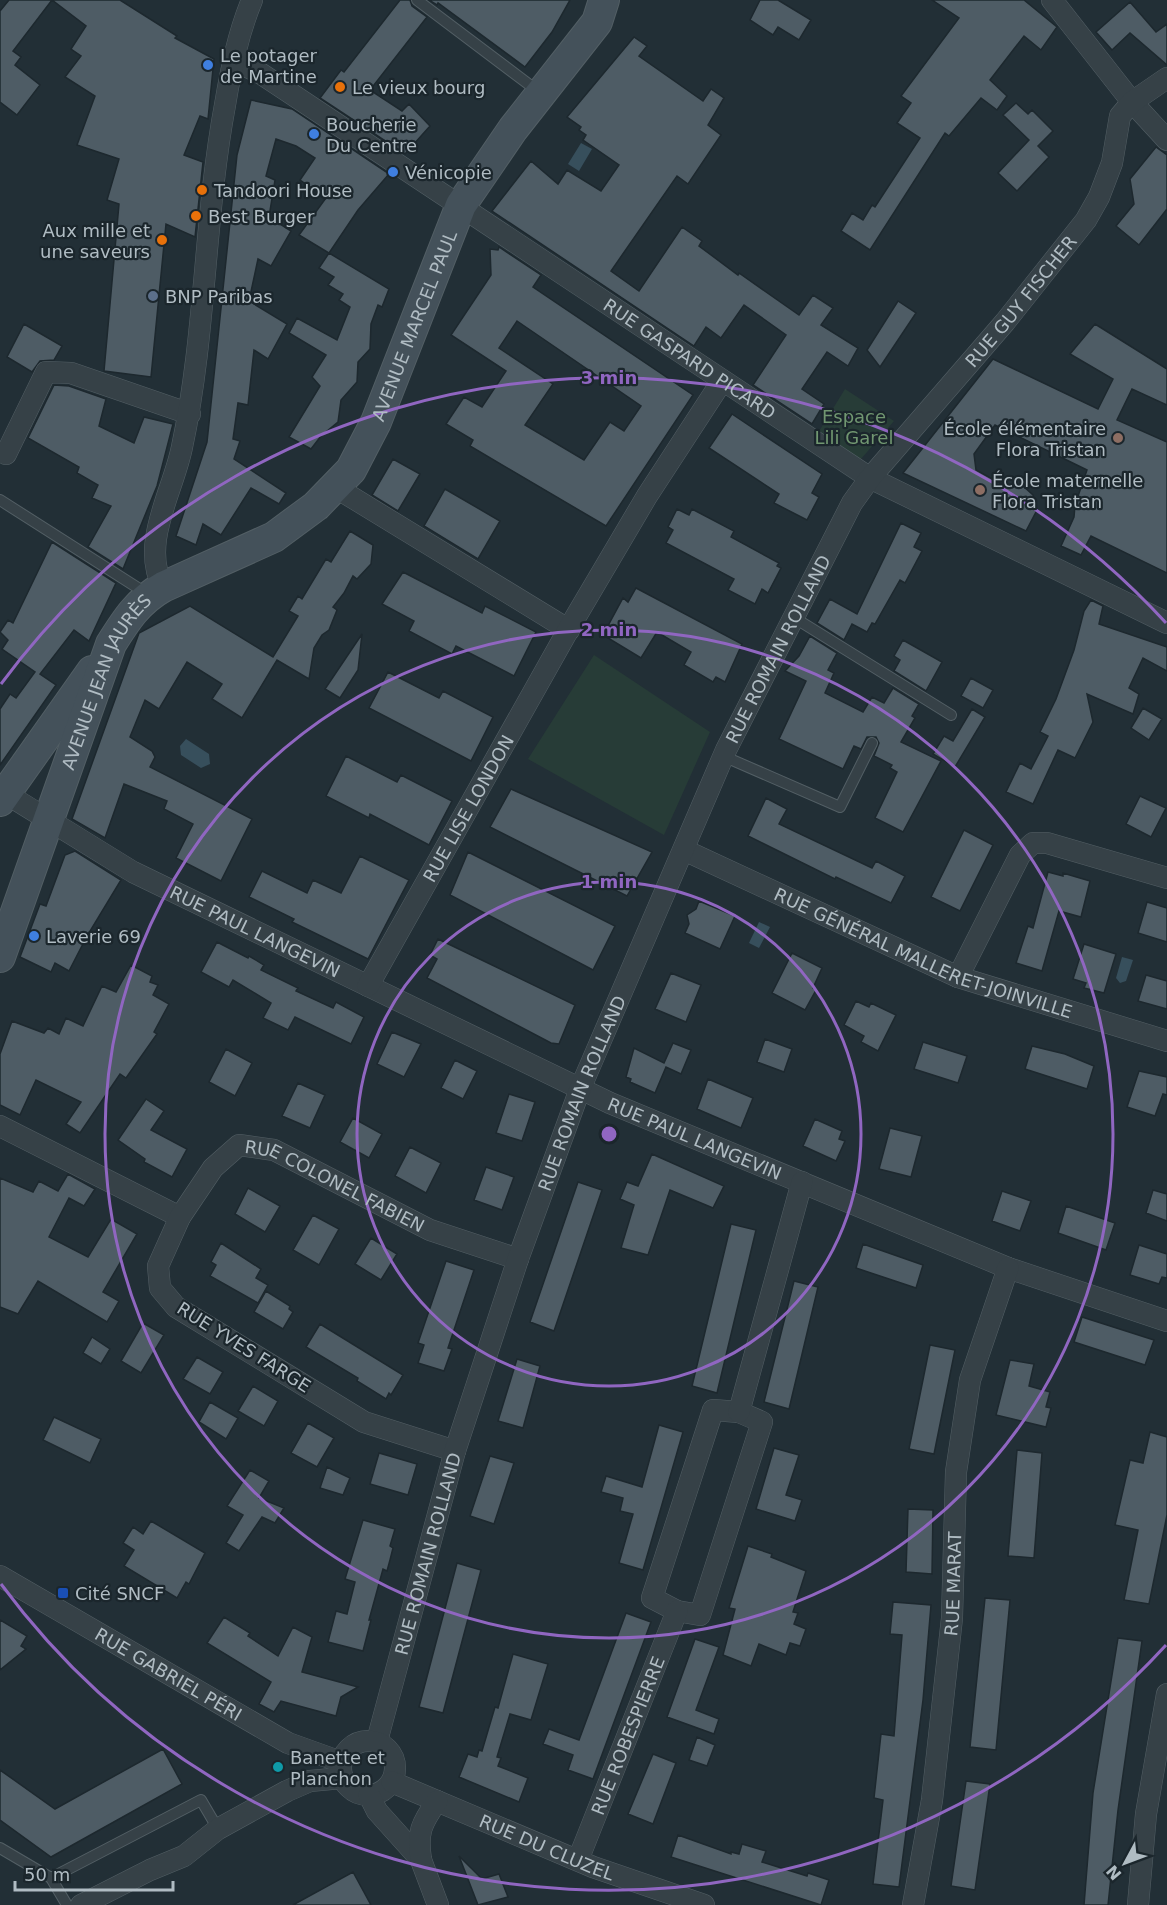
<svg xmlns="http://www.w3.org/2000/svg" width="1167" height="1905" viewBox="0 0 1167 1905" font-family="'DejaVu Sans',sans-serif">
<rect width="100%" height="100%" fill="#222f36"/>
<path fill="#273c37" d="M845 389 894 421 861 459 855 458 818 433Z
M594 655 710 732 664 835 528 759Z"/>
<path fill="#374f5c" d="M581 143 592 149 579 171 568 164Z
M186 739 209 754 210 764 201 768 181 755 180 746Z
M759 922 770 927 759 948 749 943Z
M1122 957 1133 960 1126 981 1120 983 1116 978Z"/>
<path fill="#4e5c65" stroke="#1d282e" stroke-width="1.5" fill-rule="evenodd" d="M9 0H120L177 36 175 38 214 59 208 119 200 116 184 155 203 162 195 237 166 224 151 377 104 371 119 204 107 200 119 159 77 145 95 96 65 77 81 56 71 49 86 26 52 0 13 51 21 57 15 65 40 85 17 115 0 102V11Z
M400 0H410L412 6 427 17 370 90 402 111 409 104 430 126 405 154 320 98 341 70 344 72Z
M429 0H570L552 32 525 67 438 3 437 5Z
M760 0H778L811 20 799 40 778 27 773 35 750 20Z
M932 0H1024L1057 27 1041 50 1024 36 990 80 1007 96 997 110 981 98 949 136 945 133 870 250 841 231 852 213 863 220 872 205 875 207 920 138 897 123 911 103 901 96 959 18Z
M1130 2 1156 32 1167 24V65L1130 33 1112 50 1096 32Z
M634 37 647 46 639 56 703 101 711 89 724 98 708 125 721 135 688 184 677 176 611 271 639 291 682 227 702 241 699 246 738 275 739 273 799 315 813 295 833 308 821 325 858 348 848 366 827 352 802 389 824 404 812 424 753 385 786 335 744 305 721 338 706 327 694 346 492 211 531 161 558 184 567 170 601 191 619 165 583 140 586 135 579 130 581 127 567 117Z
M251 100 292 109 389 174 358 210 329 253 389 289 382 307 378 305 371 324 370 349 358 362 357 382 341 400 338 422 321 436 311 449 289 437 320 386 312 377 326 355 289 333 297 318 337 340 350 307 339 300 343 294 328 285 334 277 319 268 329 253 299 235 326 198 300 180 315 158 296 146 276 139 266 176 275 180 269 217 291 231 271 266 258 259 249 301 287 324 268 359 254 350 248 405 238 403 233 439 240 441 234 459 286 493 279 504 251 488 221 535 203 524 196 545 176 536 207 442 237 155Z
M1016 103 1028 114 1032 110 1053 131 1038 146 1049 157 1017 191 998 173 1029 140 1003 115Z
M1156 147 1167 155V209L1139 245 1116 226 1134 204 1130 179Z
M499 247 541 275 533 287 693 395 606 526 470 446 473 440 446 424 464 397 482 407 506 371 451 335 491 275 490 249 498 250ZM517 321 641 406 624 431 610 422 584 460 525 425 553 384 499 348Z
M898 301 916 313 880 367 867 350Z
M24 324 62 346 54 360 40 361 32 372 7 357Z
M1095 324 1167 369V405L1132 389 1117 420 1167 442V573L1091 536 1081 555 1061 546 1074 517 1075 505 1087 470 995 425 974 454 976 470 1003 485 1023 486 1033 495 1037 510 1026 531 903 473 993 359 1098 409 1113 379 1070 354Z
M54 385 69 386 106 399 99 426 134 443 144 417 173 424 157 486 123 569 88 547 111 506 92 498 98 485 77 473 79 467 28 438Z
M732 414 822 474 812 493 819 497 807 520 774 503 779 494 709 448Z
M393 459 420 474 398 511 372 495Z
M445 489 500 521 478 559 424 526Z
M677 509 689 515 692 509 734 531 731 537 779 563 777 566 781 568 768 593 762 589 755 604 728 590 734 579 666 543 673 530 668 527Z
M901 523 921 533 914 547 922 551 905 583 900 580 875 624 872 623 867 632 852 624 844 640 817 623 830 599 857 614Z
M350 531 373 545 371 564 357 579 353 576 344 593 333 607 337 610 329 630 322 635 314 648 309 679 277 660 242 718 212 699 222 684 187 662 159 709 145 700 130 737 152 751 155 757 150 767 252 819 221 881 176 858 193 824 164 809 167 801 124 784 105 838 72 819 139 633 190 606 273 657 298 616 289 611 298 596 302 599 326 559 331 562Z
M52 542 116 583 89 641 74 630 40 674 56 685 0 765V709L10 694 16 698 35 672 2 649 8 640 0 632 8 620 13 623Z
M403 572 482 613 485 606 536 632 514 676 456 646 452 654 409 631 414 621 382 604Z
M636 588 742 644 725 682 716 677 713 682 684 665 691 652 657 632 641 658 603 635 623 598 628 602Z
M1091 600 1103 606 1099 624 1167 647V671L1143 658 1129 688 1139 694 1133 714 1087 694 1093 722 1075 758 1058 750 1033 804 1006 792 1020 763 1031 769 1048 736 1040 732 1056 699 1074 650 1084 611Z
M362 634 358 670 340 698 325 689Z
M810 636 837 653 828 670 834 673 825 693 863 712 872 697 884 703 893 688 919 704 912 716 915 718 901 742 941 761 903 832 875 818 897 772 890 768 892 765 874 756 879 743 876 737H867L861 749 854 746 843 769 779 739 806 681 785 671 799 656Z
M903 640 942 662 926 691 894 671 900 660 894 656Z
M388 672 439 698 443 691 493 717 471 761 369 708Z
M971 678 993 690 983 708 961 696Z
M1143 708 1162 719 1149 740 1131 728Z
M972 709 985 717 955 767 933 754 944 736 953 741Z
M346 756 397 782 401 775 452 801 429 845 370 814 369 818 326 796Z
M511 789 652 852 627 896 490 827Z
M1140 796 1166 808 1151 837 1126 824Z
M766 798 787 809 779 824 872 868 876 861 905 876 891 903 836 877 835 879 748 836Z
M964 830 993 845 960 911 931 897Z
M75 851 121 880 87 936 69 971 55 963 51 972 20 957 40 904 46 906 65 855Z
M468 852 615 926 593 970 450 895Z
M360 856 409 880 368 959 292 922 294 919 249 897 262 871 307 893 313 880 341 893Z
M1048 872 1063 876V873L1090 881 1081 917 1059 911 1042 971 1016 963 1028 926 1033 928Z
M699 901 735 916 720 949 685 933 689 924 687 915 696 909Z
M1147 902 1167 908V942L1138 933Z
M438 939 575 1005 559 1044 551 1043 427 978 437 959 430 955Z
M217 942 248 958 249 956 264 965 261 970 298 988 296 991 333 1008 336 1002 364 1017 351 1044 295 1017 288 1030 263 1018 271 1003 233 980 229 987 201 972Z
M1084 944 1116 954 1104 993 1084 988 1086 983 1073 979Z
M792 953 822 968 813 988 816 990 805 1010 772 993Z
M131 965 152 976 150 982 158 985 153 995 169 1004 154 1032 157 1034 126 1078 120 1074 80 1133 66 1124 81 1102 36 1080 20 1115 0 1105V1054L12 1021 44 1033 48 1028 59 1034 66 1018 83 1026 102 986 116 992Z
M671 973 701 985 686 1022 655 1009Z
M1146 975 1167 981V1009L1138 1001Z
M856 1001 869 1007 871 1003 896 1015 878 1051 861 1042 864 1036 844 1025Z
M392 1032 421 1044 404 1077 377 1064Z
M765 1039 792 1049 784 1072 757 1062Z
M923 1042 967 1056 958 1083 914 1069Z
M673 1043 691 1050 681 1074 666 1067 655 1093 630 1082 631 1079 626 1077 634 1048 664 1063Z
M1032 1046 1065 1054 1094 1066 1087 1089 1025 1069Z
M226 1049 252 1063 235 1096 209 1082Z
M455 1060 477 1071 463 1099 441 1088Z
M1139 1071 1167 1077V1095L1163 1094 1155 1116 1127 1107Z
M708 1079 753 1098 741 1128 697 1109Z
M298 1083 325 1095 310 1128 282 1116Z
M509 1094 535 1102 522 1141 496 1133Z
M146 1099 164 1111 151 1130 187 1149 172 1177 144 1162 145 1159 118 1140Z
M353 1118 382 1134 369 1158 340 1142Z
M815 1119 842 1131 839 1139 845 1141 836 1161 803 1146Z
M890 1128 922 1136 911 1177 879 1169Z
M410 1147 441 1163 426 1193 395 1176Z
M652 1154 724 1186 713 1208 670 1190 648 1255 621 1248 634 1205 620 1199 627 1182 638 1186Z
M486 1167 514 1177 502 1210 474 1200Z
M68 1174 95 1189 84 1206 69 1198 49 1237 88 1257 111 1219 137 1234 103 1292 119 1301 107 1322 38 1281 18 1314 0 1307V1178L33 1192 39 1181 58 1191Z
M578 1182 602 1190 554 1331 530 1322Z
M248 1188 280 1206 265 1232 235 1214Z
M1153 1190 1167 1194V1221L1146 1213Z
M1002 1191 1031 1201 1020 1231 992 1221Z
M1066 1206 1115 1223 1106 1250 1058 1233Z
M313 1215 339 1229 319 1265 293 1250Z
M731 1224 756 1230 717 1393 692 1386Z
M371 1238 397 1254 381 1280 355 1264Z
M221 1243 261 1269 256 1278 268 1285 258 1303 210 1276 216 1265 211 1262Z
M863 1244 923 1265 916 1288 856 1268Z
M1139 1245 1167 1254V1278L1162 1277 1159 1284 1130 1275Z
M446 1261 474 1270 448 1348 452 1349 444 1371 418 1363 424 1345 418 1343Z
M794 1281 818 1287 789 1409 764 1402Z
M266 1291 290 1306 289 1309 293 1312 283 1329 254 1312Z
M1082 1317 1154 1340 1145 1365 1074 1342Z
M143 1323 164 1335 141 1373 121 1361Z
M320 1324 403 1375 391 1395 389 1393 386 1399 357 1381 358 1378 306 1347Z
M92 1337 110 1349 101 1364 83 1353Z
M930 1345 955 1350 934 1454 909 1449Z
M197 1357 223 1372 210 1394 183 1379Z
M517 1359 540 1366 523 1428 498 1421Z
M1010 1360 1034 1364 1029 1386 1050 1392 1046 1407 1051 1408 1046 1427 996 1415Z
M253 1386 278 1401 264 1426 238 1411Z
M210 1402 238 1418 226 1439 199 1422Z
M54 1417 101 1439 90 1463 43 1440Z
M308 1423 334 1438 317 1467 291 1453Z
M659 1425 683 1432 643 1570 619 1563 633 1514 620 1511 623 1498 601 1492 606 1476 642 1487Z
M1150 1432 1167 1437V1515L1149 1604 1124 1600 1138 1530 1115 1525 1130 1460 1143 1463Z
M774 1448 799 1455 786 1495 802 1500 795 1521 756 1509Z
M1017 1450 1042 1453 1034 1558 1008 1556Z
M379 1453 417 1464 408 1495 370 1484Z
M490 1456 514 1463 494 1524 470 1516Z
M327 1467 350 1478 343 1495 320 1488Z
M250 1470 269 1481 259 1498 284 1508 275 1523 262 1517 239 1551 226 1543 243 1515 227 1506Z
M908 1509 933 1510 932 1574 906 1572Z
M363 1520 395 1529 390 1546 393 1548 390 1560 387 1571 383 1569 369 1620H371L363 1651 328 1642 336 1611 347 1614 355 1582 345 1579Z
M151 1521 205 1553 189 1584 186 1582 177 1598 124 1566 134 1550 123 1543 133 1527 143 1534Z
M748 1546 772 1554 771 1557 806 1571 793 1612 798 1613 794 1624 806 1629 800 1646 790 1643 786 1655 759 1644 751 1666 723 1655 735 1609 729 1608Z
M457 1563 481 1570 443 1713 419 1707Z
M985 1598 1010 1600 996 1750 970 1747Z
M893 1602 931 1605 923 1700 899 1887 873 1884 883 1800 874 1798 881 1734 894 1736 902 1635 890 1634Z
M626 1613 651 1622 593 1779 568 1770 573 1755 543 1744 549 1729 579 1740Z
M224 1617 250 1633 248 1636 278 1656 293 1627 312 1637 302 1672 358 1687 341 1697 336 1716 281 1701 274 1712 259 1704 271 1682 207 1643Z
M0 1620 27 1636 21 1646 26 1649 0 1670Z
M1118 1638 1142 1641 1118 1810 1108 1905H1084L1093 1793Z
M695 1639 719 1647 696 1710 719 1719 714 1734 667 1717Z
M513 1654 548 1664 531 1720 510 1714 497 1757 501 1758 498 1766 528 1778 519 1802 459 1777 468 1754 477 1757 479 1750 482 1751 495 1707 498 1708Z
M697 1737 715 1745 707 1766 689 1760Z
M163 1749 182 1784 51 1857 0 1820V1770L55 1809Z
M653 1754 676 1763 653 1824 628 1814Z
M966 1781 990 1784 975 1890 951 1886Z
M678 1835 731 1854V1852L739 1854 742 1844 766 1851 762 1862 807 1876 808 1873 829 1880 821 1905 671 1857Z
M459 1856 482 1879 499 1874 508 1897 478 1905Z
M353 1872 371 1905H293Z"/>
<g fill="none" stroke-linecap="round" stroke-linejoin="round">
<defs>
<path id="lane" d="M417 0 539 92
M0 500 149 595
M793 617 951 715
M723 756 840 807 872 743
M0 1848 51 1878 67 1905
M51 1878 201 1800 218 1829"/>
<g id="street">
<path d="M1052 0 1132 102 1167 140"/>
<path id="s1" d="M233 60 260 73 870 478 1167 623"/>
<path d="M6 454 46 372 71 373 190 414"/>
<path d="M335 487 569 630"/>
<path d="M163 587C140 543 173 492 182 447 206 335 204 218 225 105 231 69 238 34 252 0"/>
<path id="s2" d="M0 790 133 872 610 1103 1008 1268 1167 1321"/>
<path id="s3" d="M684 850 958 977 1167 1041"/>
<path d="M958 977 1020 855 1033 843H1047L1167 878"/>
<path id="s4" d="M368 986 575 618 647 496 722 381"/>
<path d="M0 1126 180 1217"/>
<path d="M713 1410 739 1412 762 1422 700 1615 677 1611 652 1598Z"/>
<path d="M739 1412 802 1182"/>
<path id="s5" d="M455 1451 364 1422 176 1307 160 1288 158 1266 180 1217 213 1168 239 1145 274 1150 430 1230 518 1259"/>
<path id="s6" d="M0 1576 288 1743 341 1762"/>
<path id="s7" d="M377 1741 455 1451 518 1259 580 1089 726 750 852 503 870 478 1005 322 1086 220 1099 197 1112 163 1120 116 1132 102 1167 78"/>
<circle cx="368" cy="1768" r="27"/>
<path id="s8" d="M392 1782 593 1867 704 1905"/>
<path d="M369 1795 377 1811 421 1860 438 1905"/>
<path d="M421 1860C417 1832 421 1824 437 1801"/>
<path id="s9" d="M578 1860 677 1611"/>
<path d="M81 1905 150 1870 184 1856 218 1829 287 1791 310 1781 342 1778"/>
<path id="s10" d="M913 1905 932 1800 952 1618 956 1472 970 1380 1008 1268"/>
<path d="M1138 1905 1146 1814 1167 1694"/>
</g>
<g id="secondary">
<path d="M0 801 92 671"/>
<path id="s11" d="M0 957 111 644C126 620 138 601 163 587L274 537 316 506 351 470 376 422 461 205 513 129 597 22 604 0"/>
</g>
</defs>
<use href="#lane" stroke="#535f65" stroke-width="12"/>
<use href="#street" stroke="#535f65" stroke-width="22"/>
<use href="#secondary" stroke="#535f65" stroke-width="32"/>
<use href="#lane" stroke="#364147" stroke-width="10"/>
<use href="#street" stroke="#364147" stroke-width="21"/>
<use href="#secondary" stroke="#44515a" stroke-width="30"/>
</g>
<g fill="none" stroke="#9066c1" stroke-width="3">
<circle cx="609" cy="1134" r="252"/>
<circle cx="609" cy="1134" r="504"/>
<path d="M1166 1645A756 756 0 0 1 1 1584M1 684A756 756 0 0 1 1166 623"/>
</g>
<g fill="#3f7fe0" stroke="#1b262c" stroke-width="2">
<circle cx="208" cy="65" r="6"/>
<circle cx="314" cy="134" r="6"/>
<circle cx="393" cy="172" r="6"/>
<circle cx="34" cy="936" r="6"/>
</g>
<g fill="#e8710a" stroke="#1b262c" stroke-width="2">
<circle cx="340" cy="87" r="6"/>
<circle cx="202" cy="190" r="6"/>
<circle cx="196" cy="216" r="6"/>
<circle cx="162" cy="240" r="6"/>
</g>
<circle fill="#5c6f8a" stroke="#1b262c" stroke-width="2" cx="153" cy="296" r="6"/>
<g fill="#8d6e63" stroke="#1b262c" stroke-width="2">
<circle cx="1118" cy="438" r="6"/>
<circle cx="980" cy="490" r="6"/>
</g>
<rect fill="#1a4fb4" stroke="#1b262c" stroke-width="2" x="57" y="1587" width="12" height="12" rx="3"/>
<circle fill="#0f9aa8" stroke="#1b262c" stroke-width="2" cx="278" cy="1767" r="6"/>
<g text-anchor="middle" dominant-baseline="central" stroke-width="4.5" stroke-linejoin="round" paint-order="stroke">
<g font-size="18" fill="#b0bcc3" stroke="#1b262c" text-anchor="start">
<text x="220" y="55">Le potager<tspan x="220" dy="21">de Martine</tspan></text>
<text x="352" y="87">Le vieux bourg</text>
<text x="326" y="124">Boucherie<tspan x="326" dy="21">Du Centre</tspan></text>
<text x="405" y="172">Vénicopie</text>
<text x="214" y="190">Tandoori House</text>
<text x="208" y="216">Best Burger</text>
<text x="150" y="230" text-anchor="end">Aux mille et<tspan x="150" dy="21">une saveurs</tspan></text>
<text x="165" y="296">BNP Paribas</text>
<text x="1106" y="428" text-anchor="end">École élémentaire<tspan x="1106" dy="21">Flora Tristan</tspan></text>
<text x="992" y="480">École maternelle<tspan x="992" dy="21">Flora Tristan</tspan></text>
<text x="46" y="936">Laverie 69</text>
<text x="75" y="1593">Cité SNCF</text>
<text x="290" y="1757">Banette et<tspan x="290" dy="21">Planchon</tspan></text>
</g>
<g font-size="18" fill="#b0bcc3" stroke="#1b262c">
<text stroke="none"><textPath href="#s7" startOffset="1593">RUE GUY FISCHER</textPath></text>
<text stroke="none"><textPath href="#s11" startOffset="792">AVENUE MARCEL PAUL</textPath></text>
<text stroke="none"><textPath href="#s1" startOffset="546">RUE GASPARD PICARD</textPath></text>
<text stroke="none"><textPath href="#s7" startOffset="1166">RUE ROMAIN ROLLAND</textPath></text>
<text stroke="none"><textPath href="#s11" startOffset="296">AVENUE JEAN JAURÈS</textPath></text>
<text stroke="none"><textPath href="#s4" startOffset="204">RUE LISE LONDON</textPath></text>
<text stroke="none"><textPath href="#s2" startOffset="292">RUE PAUL LANGEVIN</textPath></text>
<text stroke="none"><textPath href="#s3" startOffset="261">RUE GÉNÉRAL MALLERET-JOINVILLE</textPath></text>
<text stroke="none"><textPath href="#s7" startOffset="680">RUE ROMAIN ROLLAND</textPath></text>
<text stroke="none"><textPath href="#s2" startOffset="778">RUE PAUL LANGEVIN</textPath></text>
<text stroke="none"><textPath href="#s5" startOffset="615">RUE COLONEL FABIEN</textPath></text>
<text transform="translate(244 1347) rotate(32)">RUE YVES FARGE</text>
<text stroke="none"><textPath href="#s7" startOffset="194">RUE ROMAIN ROLLAND</textPath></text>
<text stroke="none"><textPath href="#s10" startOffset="324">RUE MARAT</textPath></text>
<text stroke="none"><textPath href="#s6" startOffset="195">RUE GABRIEL PÉRI</textPath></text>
<text stroke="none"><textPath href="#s9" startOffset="134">RUE ROBESPIERRE</textPath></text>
<text stroke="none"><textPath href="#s8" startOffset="168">RUE DU CLUZEL</textPath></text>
</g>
<g font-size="18" fill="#719771" stroke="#1b262c">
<text x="854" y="416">Espace<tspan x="854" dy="21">Lili Garel</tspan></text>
</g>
</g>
<circle cx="609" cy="1134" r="9" fill="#9066c1" stroke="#1b262c" stroke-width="3"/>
<g font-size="18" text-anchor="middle" font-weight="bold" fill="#9066c1" stroke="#1b262c" stroke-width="4.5" stroke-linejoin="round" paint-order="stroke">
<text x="609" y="384">3 min</text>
<text x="609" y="636">2 min</text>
<text x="609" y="888">1 min</text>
</g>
<g transform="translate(1125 1863) rotate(229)" stroke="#1b262c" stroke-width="4.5" paint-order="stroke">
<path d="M0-4.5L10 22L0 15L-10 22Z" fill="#b0bcc3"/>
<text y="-9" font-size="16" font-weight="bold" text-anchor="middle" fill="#b0bcc3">N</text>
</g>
<path d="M15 1881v9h158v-9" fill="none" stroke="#b0bcc3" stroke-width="3"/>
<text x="24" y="1881" font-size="18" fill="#b0bcc3" stroke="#1b262c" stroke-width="4.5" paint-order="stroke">50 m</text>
</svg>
